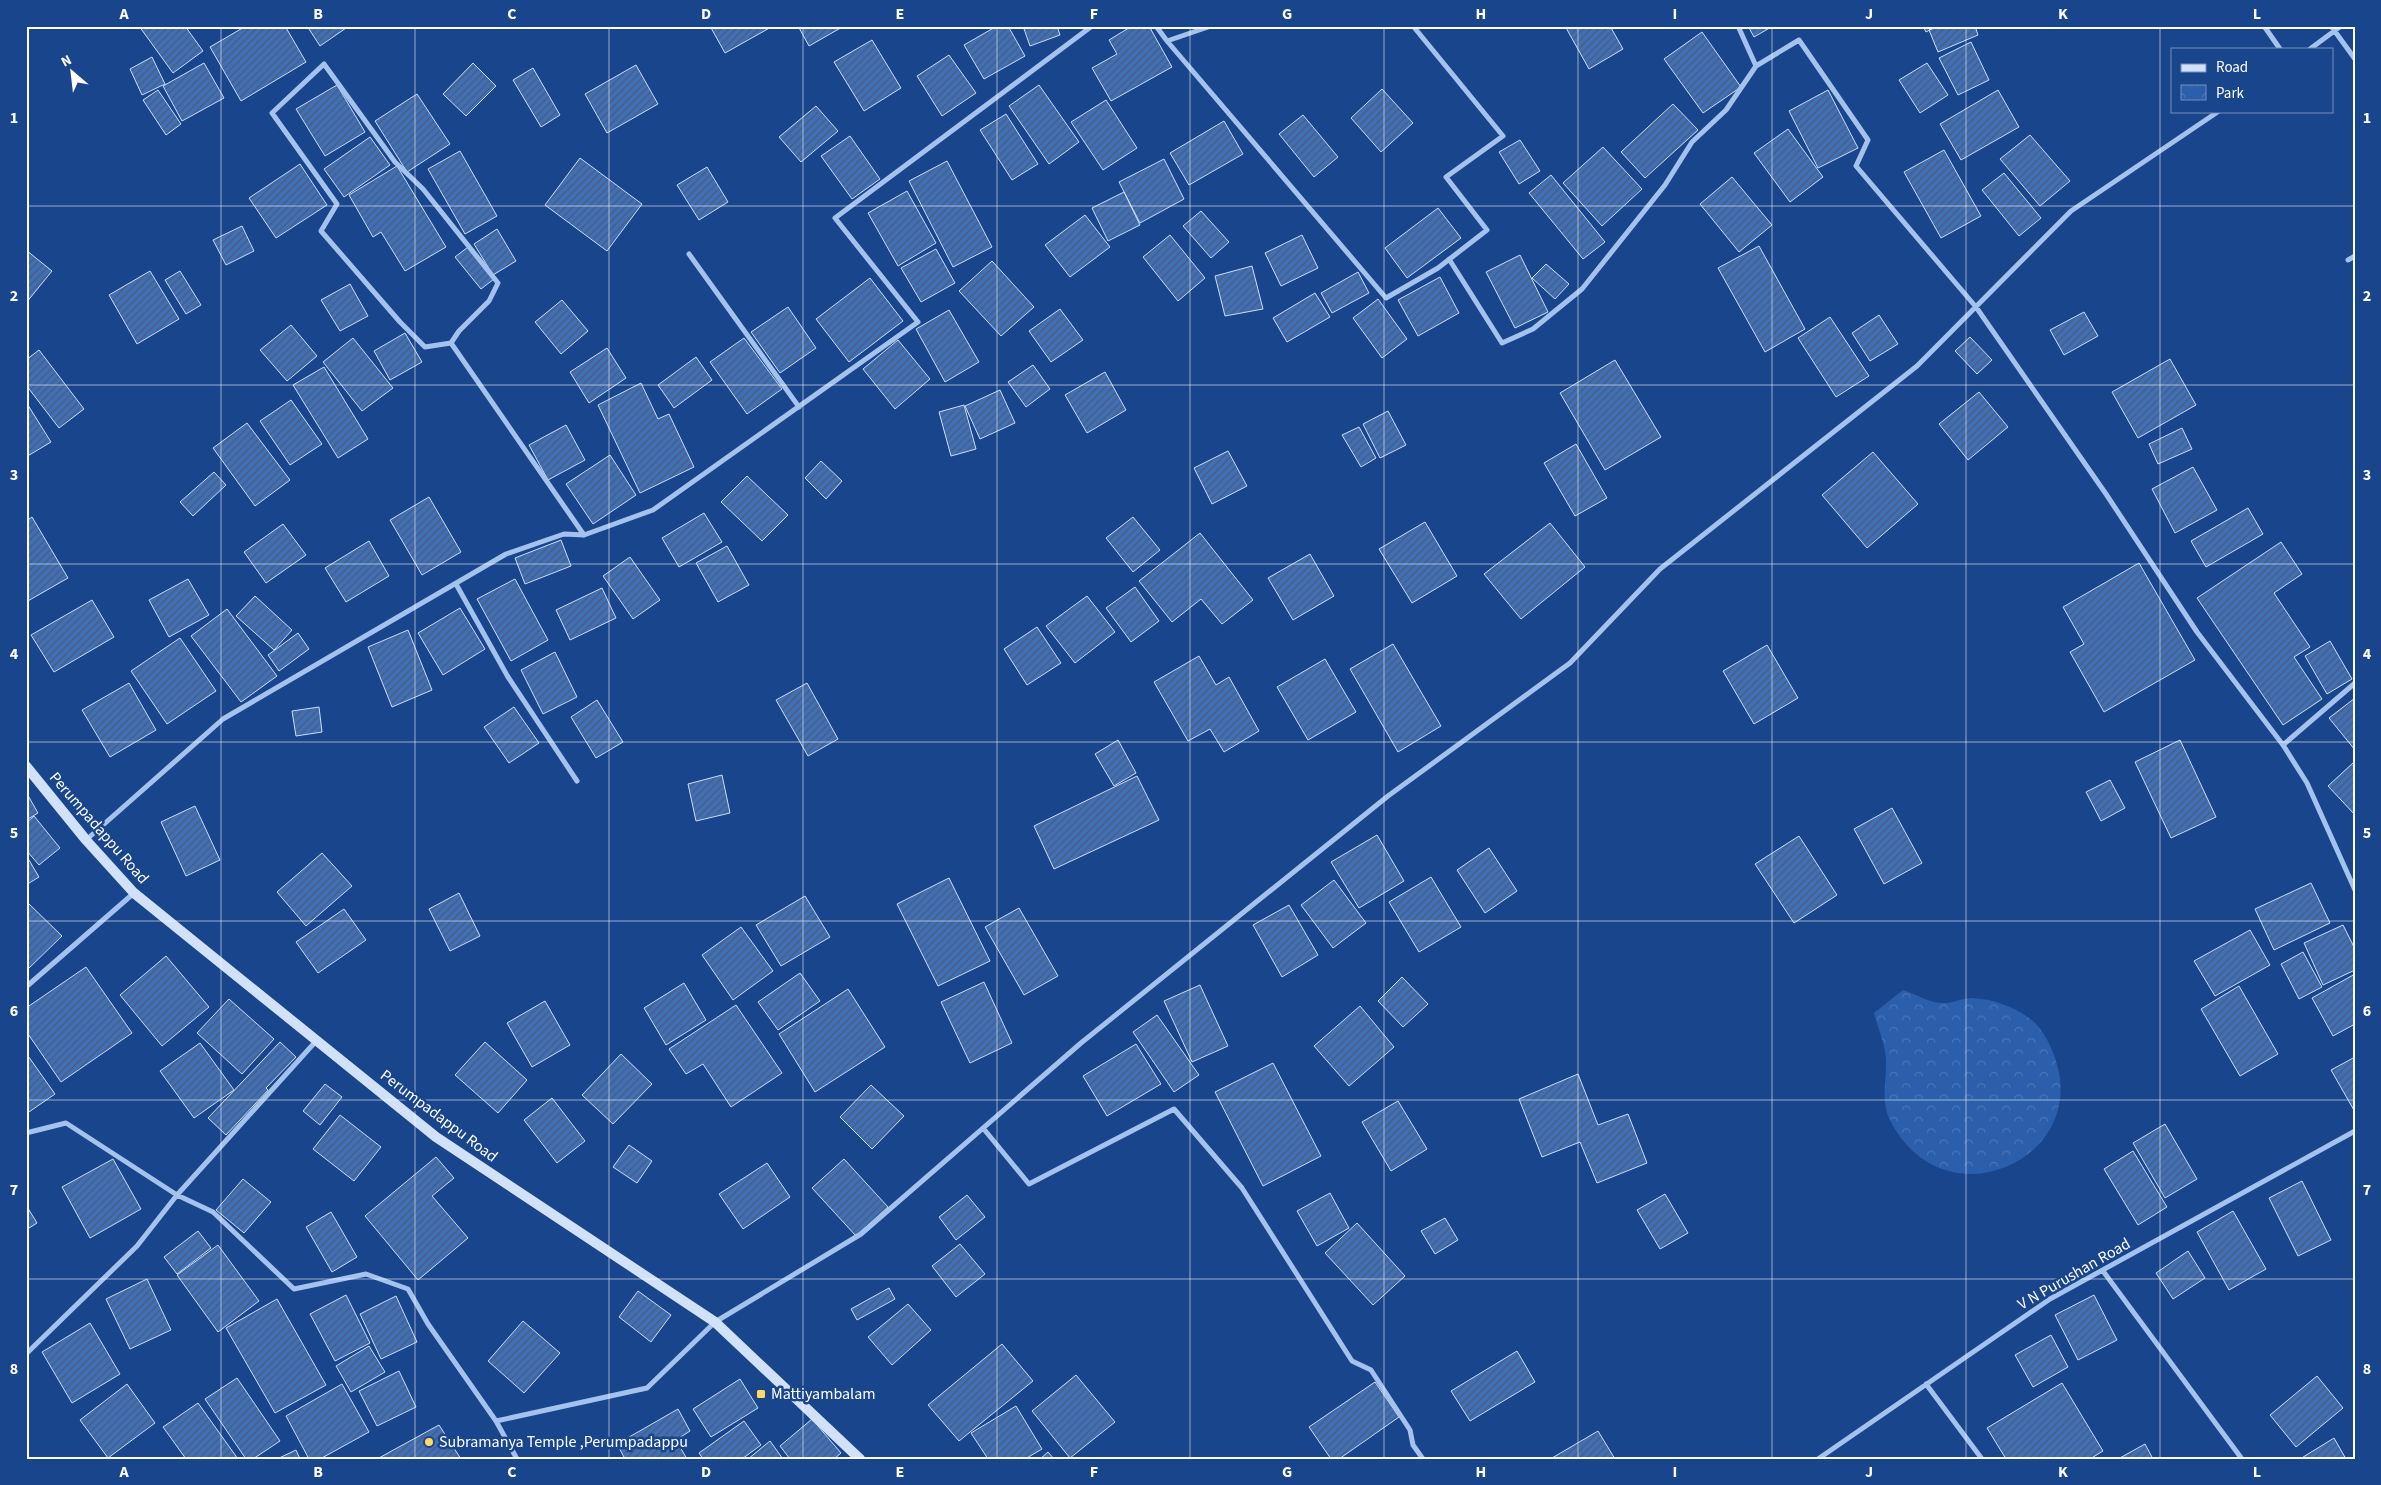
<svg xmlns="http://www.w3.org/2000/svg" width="2381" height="1485" viewBox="0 0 2381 1485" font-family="'Source Sans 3',sans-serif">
<defs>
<pattern id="park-crowns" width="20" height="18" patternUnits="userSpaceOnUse" patternTransform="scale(1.25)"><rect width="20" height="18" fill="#2b5eab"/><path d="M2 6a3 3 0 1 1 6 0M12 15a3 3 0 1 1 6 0" fill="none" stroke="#4b76b8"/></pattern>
<pattern id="building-hatch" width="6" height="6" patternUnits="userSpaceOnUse" patternTransform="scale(1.25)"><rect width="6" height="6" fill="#416fb5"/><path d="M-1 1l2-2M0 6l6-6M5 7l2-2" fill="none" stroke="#475c7b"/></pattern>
</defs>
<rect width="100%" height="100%" fill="#19458d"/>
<path fill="url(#park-crowns)" d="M1903 990C1915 994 1930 1003 1942 1003 1952 1004 1962 998 1972 998 1992 999 2013 1006 2029 1018 2042 1027 2050 1044 2055 1058 2091 1160 1943 1226 1890 1120 1881 1102 1886 1083 1886 1064 1887 1048 1878 1029 1874 1013Z"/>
<path fill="url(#building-hatch)" stroke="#cadefa" d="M139 26H185L203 51 173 73Z
M246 26H285L306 62 241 101 210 47Z
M307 26H349L320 46Z
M710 26H773L725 53Z
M798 26H844L809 46Z
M997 26H1008L1025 56 984 79 964 45Z
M1023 26H1057L1060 35 1030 46Z
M1132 26H1149L1172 67 1111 101 1092 68 1117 54 1109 40Z
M1565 26H1610L1623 49 1589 69Z
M1748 26H1773L1754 37Z
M1923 26H1937L1926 32Z
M1939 26H1975L1978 35 1938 52 1929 30Z
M1702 32 1741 87 1703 113 1664 59Z
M872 40 901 88 864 111 834 62Z
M1971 42 1989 80 1958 95 1939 58Z
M949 55 976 93 942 116 917 76Z
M152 57 165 84 142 95 130 69Z
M204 63 224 98 182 121 163 86Z
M473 63 496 86 466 116 443 94Z
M1927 63 1948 95 1920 113 1899 80Z
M636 65 658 104 607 133 585 94Z
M533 68 560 115 541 127 513 80Z
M337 85 365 132 325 156 296 109Z
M1039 85 1079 142 1049 164 1009 106Z
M1382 89 1413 123 1381 152 1351 118Z
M158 90 181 124 166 135 143 100Z
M1828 90 1858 148 1818 168 1789 111Z
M1998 90 2019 127 1961 160 1940 124Z
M417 94 450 144 407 172 375 121Z
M1106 100 1137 148 1103 170 1071 122Z
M1673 104 1698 130 1645 178 1621 152Z
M816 106 838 131 801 162 779 137Z
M1006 114 1038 164 1012 180 980 130Z
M1303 115 1338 157 1314 177 1279 134Z
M1224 121 1243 154 1189 185 1170 153Z
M1788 129 1823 177 1790 202 1754 153Z
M2030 135 2070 181 2040 206 2000 159Z
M850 136 880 179 852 199 821 156Z
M370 137 390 165 344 197 324 169Z
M1520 140 1540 171 1519 184 1499 152Z
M1603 147 1642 189 1602 226 1563 183Z
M1944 150 1981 216 1941 238 1904 172Z
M460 151 497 216 465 234 428 169Z
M580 158 642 204 607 251 545 205Z
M1164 159 1184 199 1140 223 1119 182Z
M947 161 992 247 953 267 909 181Z
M300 164 327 205 276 238 249 198Z
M397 166 446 247 405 271 381 232 373 237 349 195Z
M707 167 728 202 699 220 677 185Z
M2004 173 2041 218 2019 236 1982 190Z
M1551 175 1605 242 1583 259 1529 193Z
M1732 177 1772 225 1739 252 1700 204Z
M907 191 936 243 898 266 868 213Z
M1124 192 1140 225 1108 241 1092 208Z
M1438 208 1461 238 1407 278 1385 248Z
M1201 211 1229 242 1211 258 1183 226Z
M1085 215 1110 247 1070 277 1045 245Z
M242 226 254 251 226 265 213 240Z
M497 229 516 261 493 275 474 244Z
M1170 235 1205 278 1178 301 1143 257Z
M1302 235 1318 268 1281 286 1265 253Z
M1759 246 1805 329 1765 352 1718 268Z
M468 247 494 279 481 289 455 257Z
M936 249 955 283 921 302 901 268Z
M26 250 52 271 26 303Z
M1520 255 1548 312 1515 328 1486 272Z
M992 261 1034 307 1001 336 959 291Z
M1546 264 1569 284 1555 299 1532 278Z
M1252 266 1263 309 1225 316 1215 276Z
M150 271 179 319 137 344 109 295Z
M180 271 201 305 186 314 165 280Z
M1358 272 1369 293 1332 313 1321 293Z
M1440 277 1459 313 1418 336 1398 300Z
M870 278 903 321 849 362 816 319Z
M350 284 368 316 340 331 321 300Z
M1315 293 1330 317 1287 342 1273 318Z
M1378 299 1407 339 1382 358 1353 318Z
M562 300 588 331 561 354 535 322Z
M788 307 816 348 780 373 751 332Z
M1060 309 1083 340 1051 362 1029 331Z
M949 310 979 362 945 382 916 329Z
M2084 312 2098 336 2064 355 2050 330Z
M1879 315 1898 344 1870 361 1852 333Z
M1830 317 1869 376 1836 397 1798 338Z
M291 325 317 356 287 381 260 350Z
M405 333 422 362 390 380 374 351Z
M1970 337 1992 360 1977 374 1955 351Z
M353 338 393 388 362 411 323 362Z
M744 338 782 389 747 414 710 362Z
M898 340 930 379 895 409 863 369Z
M607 348 626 378 589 403 570 372Z
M39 350 84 409 59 428 26 385V360Z
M696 357 712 380 674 408 658 385Z
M2170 359 2196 405 2138 438 2112 392Z
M1615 360 1661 437 1605 470 1560 393Z
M1033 365 1050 389 1026 407 1008 382Z
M324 367 368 439 338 458 293 385Z
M1105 372 1126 410 1087 433 1065 395Z
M641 383 658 419 669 414 694 467 640 493 598 405Z
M1000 390 1015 423 980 439 965 406Z
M1979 392 2008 427 1968 460 1939 424Z
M291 400 322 444 290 465 260 421Z
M26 402 51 442 26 457Z
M964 405 976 449 951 456 939 412Z
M1388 411 1406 445 1380 458 1363 424Z
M247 423 290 480 255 506 213 448Z
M566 425 585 460 548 480 529 445Z
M1359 427 1376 458 1361 467 1342 435Z
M2182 428 2192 449 2158 464 2149 444Z
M1576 444 1607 498 1575 516 1544 463Z
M1228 451 1247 486 1212 504 1194 468Z
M1873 452 1918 504 1867 548 1822 495Z
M610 455 636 495 593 524 566 484Z
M821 461 842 481 826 499 805 478Z
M2193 467 2217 510 2175 533 2152 489Z
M214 472 226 485 193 516 180 502Z
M747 476 788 515 762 541 721 502Z
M429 497 461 552 422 575 390 520Z
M2248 508 2263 534 2206 567 2191 541Z
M704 513 722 542 679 567 662 538Z
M32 517 68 578 26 602V521Z
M1133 517 1160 550 1133 572 1106 538Z
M1425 522 1457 576 1412 603 1379 549Z
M1550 523 1585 567 1521 619 1484 574Z
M283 524 306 555 266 583 244 552Z
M1200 533 1253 600 1222 624 1201 599 1172 622 1139 581Z
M561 540 571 566 525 584 515 558Z
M369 541 389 576 346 602 325 568Z
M2281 542 2302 574 2274 593 2310 647 2294 657 2322 699 2283 725 2197 598Z
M727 546 749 585 718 602 696 563Z
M1310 554 1334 596 1293 620 1268 578Z
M630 557 660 600 633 619 603 576Z
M2139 563 2195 660 2104 712 2070 652 2084 644 2063 607Z
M188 579 209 615 169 637 149 600Z
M515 579 548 640 511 661 477 599Z
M1135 587 1159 621 1131 642 1106 608Z
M602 588 616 618 570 640 556 610Z
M255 596 292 630 274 650 236 616Z
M1087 596 1115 632 1075 663 1046 626Z
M92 600 114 637 54 672 31 635Z
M460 608 485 649 443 675 418 633Z
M227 609 277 676 241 702 191 636Z
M1037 627 1061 663 1027 685 1004 649Z
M408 630 432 690 392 707 368 647Z
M298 633 309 649 279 671 268 655Z
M180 638 216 691 167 724 131 671Z
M2330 641 2352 679 2327 694 2305 656Z
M1393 644 1441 726 1398 752 1350 669Z
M1767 645 1798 698 1754 724 1723 671Z
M555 652 577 697 543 714 521 670Z
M1199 656 1216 685 1229 677 1259 731 1224 752 1210 729 1188 741 1154 682Z
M1325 659 1356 712 1308 740 1277 687Z
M129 683 156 730 110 757 82 710Z
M807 683 838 739 808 756 776 700Z
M2355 698V750L2329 718Z
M597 700 623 742 596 758 571 717Z
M319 707 322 732 296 736 292 711Z
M514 707 539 743 509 763 484 727Z
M1118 740 1136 773 1114 786 1095 754Z
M2180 740 2216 817 2171 838 2135 762Z
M2354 762 2355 763V815L2328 786Z
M722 775 730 813 696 821 688 784Z
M1137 776 1159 820 1054 869 1034 826Z
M2110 780 2125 808 2101 821 2086 792Z
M26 792 38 813 26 820Z
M195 806 220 860 186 876 161 822Z
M1892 808 1922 863 1884 884 1854 829Z
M34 816 60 848 39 865 26 850V823Z
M1377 835 1404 881 1359 908 1331 862Z
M1799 836 1837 895 1794 923 1755 864Z
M1489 848 1517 891 1485 913 1457 870Z
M322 853 352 886 306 926 277 892Z
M26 855 39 877 26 885Z
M1431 877 1461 927 1419 952 1389 902Z
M949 878 990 961 938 986 897 904Z
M1334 880 1366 923 1333 948 1301 905Z
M2311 883 2330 923 2274 950 2255 909Z
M459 893 480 936 450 951 429 909Z
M805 896 830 937 781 966 756 925Z
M26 901 62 936 26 971Z
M1289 905 1318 955 1282 977 1253 925Z
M1019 908 1058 976 1024 995 985 927Z
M344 909 366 940 318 973 296 942Z
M2343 925 2355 949V970L2323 985 2304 943Z
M741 927 773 971 733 1000 702 955Z
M2250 930 2270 965 2215 996 2194 961Z
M2303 952 2322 987 2299 999 2281 964Z
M166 956 209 1007 162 1046 120 995Z
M86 967 132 1033 61 1082 26 1031V1008Z
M800 973 820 1001 778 1030 758 1002Z
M2355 974V1024L2333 1036 2312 998Z
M1402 977 1428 1004 1403 1027 1378 1001Z
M984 982 1012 1043 970 1063 941 1002Z
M684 983 706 1020 666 1045 644 1008Z
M1200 985 1228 1046 1192 1062 1164 1001Z
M2239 986 2278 1054 2240 1076 2201 1009Z
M848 989 885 1047 815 1092 779 1034Z
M229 999 274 1039 242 1074 197 1033Z
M545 1001 570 1045 532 1067 507 1023Z
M736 1005 782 1073 731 1107 703 1064 686 1074 669 1049Z
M1360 1006 1394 1047 1349 1086 1314 1046Z
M1157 1015 1199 1075 1174 1092 1133 1032Z
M280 1042 296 1057 266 1088 268 1090 226 1135 208 1118Z
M485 1042 527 1080 498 1113 455 1075Z
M200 1043 234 1090 194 1118 160 1071Z
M1136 1044 1161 1084 1107 1116 1083 1076Z
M26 1053 55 1094 26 1114Z
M621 1054 652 1084 613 1124 582 1095Z
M2355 1057V1112L2331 1070Z
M1273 1063 1321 1156 1263 1186 1215 1092Z
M1578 1074 1598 1125 1628 1114 1647 1163 1597 1183 1580 1142 1542 1157 1519 1099Z
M325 1084 342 1097 320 1125 303 1111Z
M871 1085 904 1116 872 1149 840 1117Z
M552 1098 585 1141 557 1163 524 1120Z
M1398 1101 1427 1149 1391 1171 1362 1122Z
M340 1115 381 1147 354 1181 313 1149Z
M2165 1124 2197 1179 2165 1198 2133 1143Z
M629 1145 652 1161 637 1183 613 1167Z
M2133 1151 2167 1207 2138 1225 2104 1169Z
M436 1157 454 1178 432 1196 468 1238 418 1280 365 1216Z
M113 1159 141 1209 90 1238 62 1187Z
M844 1159 888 1207 856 1236 812 1188Z
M767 1163 790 1197 743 1229 719 1194Z
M243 1179 271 1202 244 1233 216 1210Z
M2302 1181 2331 1240 2298 1256 2269 1198Z
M1330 1193 1349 1228 1317 1246 1297 1211Z
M1665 1194 1688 1233 1660 1249 1637 1210Z
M967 1195 985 1217 956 1240 939 1217Z
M26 1205 37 1223 26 1230Z
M2233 1211 2266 1269 2229 1290 2197 1232Z
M331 1212 357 1257 332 1272 306 1227Z
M1445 1218 1458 1240 1435 1254 1421 1231Z
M1357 1223 1405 1276 1373 1305 1325 1253Z
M198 1231 211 1248 177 1274 164 1257Z
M960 1244 985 1274 956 1297 932 1266Z
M218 1245 259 1301 218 1332 177 1275Z
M2188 1251 2205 1278 2173 1299 2156 1273Z
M147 1279 171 1330 130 1349 106 1299Z
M889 1288 895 1299 857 1320 851 1309Z
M638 1291 671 1315 651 1342 619 1317Z
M346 1295 370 1343 335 1361 310 1314Z
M2094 1295 2117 1340 2078 1360 2055 1315Z
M396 1296 417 1342 381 1359 360 1314Z
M277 1299 326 1385 275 1413 226 1328Z
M908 1304 931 1330 892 1365 868 1337Z
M523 1321 560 1353 524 1393 488 1361Z
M90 1323 120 1374 72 1403 42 1352Z
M2051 1335 2068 1367 2033 1387 2015 1355Z
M1002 1344 1033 1381 959 1441 928 1405Z
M369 1346 385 1372 351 1392 336 1366Z
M1517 1351 1535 1382 1470 1421 1451 1391Z
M399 1371 416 1407 377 1426 359 1391Z
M1076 1375 1115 1422 1070 1458 1032 1411Z
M2317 1376 2343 1408 2296 1447 2270 1415Z
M237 1378 280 1441 253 1459H246L205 1399Z
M740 1379 758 1408 711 1437 693 1409Z
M1375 1382 1399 1417 1339 1459H1331L1309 1427Z
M2062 1383 2103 1451 2090 1459H2006L1987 1428Z
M127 1384 155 1423 108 1458 80 1420Z
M342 1384 369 1432 320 1459H309L286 1416Z
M198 1403 238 1459H186L163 1427Z
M1016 1406 1042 1449 1025 1459H988L971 1433Z
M678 1409 690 1431 676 1440 687 1459H625L617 1444Z
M812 1419 841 1453 834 1459H790L780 1446Z
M744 1421 761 1445 742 1459H703L699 1453Z
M439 1425 461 1459H377Z
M1598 1431 1615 1459H1552V1458Z
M2334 1438 2346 1459H2300Z
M770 1441 783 1459H748Z
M2145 1444 2153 1459H2118Z
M296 1450 300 1459H277Z
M1048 1452 1054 1459H1040Z"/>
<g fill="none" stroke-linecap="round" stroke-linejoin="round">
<path stroke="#a4c2ee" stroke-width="5" d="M1156 26 1167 41 1211 26
M2264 26 2280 49
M2331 26 2355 59
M1167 41 1386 298 1438 268 1487 230 1446 177 1503 136 1413 26
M2310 49 2341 26
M1756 66 1799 40 1868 140 1856 166 1976 307 2106 494 2197 632 2283 745 2307 783 2355 890
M689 254 799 407
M1449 259 1502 343 1533 329 1582 289 1665 185 1692 142 1726 110 1756 66 1738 26
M2348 260 2355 256
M451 343 459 331 489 301 498 283 423 189 395 162 324 64 272 113 337 204 321 231 400 322 425 347 451 343 584 535
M456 584 508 677 577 781
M2283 745 2355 683
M86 840 223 719 506 554 564 534 584 535 653 510 918 322 835 218 1092 26
M26 987 134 893
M983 1128 1029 1184 1174 1109 1242 1188 1352 1361 1371 1370 1410 1430 1413 1445 1423 1459
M26 1133 66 1123 177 1195 213 1212 294 1289 366 1274 408 1289 428 1324 496 1421 647 1388 715 1322 861 1234 1081 1043 1388 796 1570 663 1660 569 1917 366 2071 211 2219 111
M2103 1271 2242 1459
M26 1354 137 1246 177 1195 317 1040
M1926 1384 1982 1459
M496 1421 517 1459
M1818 1459 2050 1299 2355 1131"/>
<path stroke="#d1e1fa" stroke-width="10" d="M26 766 86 840 134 893 436 1137 715 1322 860 1459"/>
</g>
<path fill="none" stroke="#fff" stroke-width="1" stroke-opacity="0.55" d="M221 26V1459M415 26V1459M609 26V1459M803 26V1459M997 26V1459M1190 26V1459M1384 26V1459M1578 26V1459M1772 26V1459M1966 26V1459M2160 26V1459M26 206H2355M26 385H2355M26 564H2355M26 742H2355M26 921H2355M26 1100H2355M26 1279H2355"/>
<g fill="#ffda62" stroke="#19458d" stroke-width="2">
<rect x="756" y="1389" width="10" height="10" rx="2.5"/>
<circle cx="429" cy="1442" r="5"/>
</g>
<g text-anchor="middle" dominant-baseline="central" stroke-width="5" stroke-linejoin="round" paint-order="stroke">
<g font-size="16" fill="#fff" stroke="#19458d">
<text transform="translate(99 828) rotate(49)">Perumpadappu Road</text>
<text transform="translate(439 1116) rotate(37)">Perumpadappu Road</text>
<text transform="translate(2074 1274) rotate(-30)">V N Purushan Road</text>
</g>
<g font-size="16" fill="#fff" stroke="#19458d" text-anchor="start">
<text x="771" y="1394">Mattiyambalam</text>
<text x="439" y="1442">Subramanya Temple ,Perumpadappu</text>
</g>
</g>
<rect width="2381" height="1485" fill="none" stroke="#19458d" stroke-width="55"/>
<rect x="2171" y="48" width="162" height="65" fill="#19458d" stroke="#758fbb"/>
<rect x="2181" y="64" width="25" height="8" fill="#d1e1fa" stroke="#758fbb"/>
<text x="2216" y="72" font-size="15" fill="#ffffff">Road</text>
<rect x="2181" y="85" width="25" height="15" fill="url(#park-crowns)" stroke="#758fbb"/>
<text x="2216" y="98" font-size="15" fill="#ffffff">Park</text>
<g transform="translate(72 72) rotate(332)" stroke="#19458d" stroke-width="4" paint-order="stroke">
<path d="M0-4L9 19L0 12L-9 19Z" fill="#ffffff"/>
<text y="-8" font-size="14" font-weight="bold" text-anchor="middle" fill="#ffffff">N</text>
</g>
<rect x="28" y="28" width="2326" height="1430" fill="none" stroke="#fff" stroke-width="2"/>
<g font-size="16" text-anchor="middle" font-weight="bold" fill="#fff">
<text x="124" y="19">A</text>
<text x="318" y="19">B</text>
<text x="512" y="19">C</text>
<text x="706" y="19">D</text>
<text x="900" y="19">E</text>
<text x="1094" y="19">F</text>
<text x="1287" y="19">G</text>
<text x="1481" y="19">H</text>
<text x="1675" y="19">I</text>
<text x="1869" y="19">J</text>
<text x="2063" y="19">K</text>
<text x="2257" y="19">L</text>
<text x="14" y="123">1</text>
<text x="2367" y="123">1</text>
<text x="14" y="301">2</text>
<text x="2367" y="301">2</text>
<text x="14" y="480">3</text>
<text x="2367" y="480">3</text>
<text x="14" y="659">4</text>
<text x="2367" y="659">4</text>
<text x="14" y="838">5</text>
<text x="2367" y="838">5</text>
<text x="14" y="1016">6</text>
<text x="2367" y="1016">6</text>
<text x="14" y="1195">7</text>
<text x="2367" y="1195">7</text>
<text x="14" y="1374">8</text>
<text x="2367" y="1374">8</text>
<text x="124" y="1477">A</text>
<text x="318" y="1477">B</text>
<text x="512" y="1477">C</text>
<text x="706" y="1477">D</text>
<text x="900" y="1477">E</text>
<text x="1094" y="1477">F</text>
<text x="1287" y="1477">G</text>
<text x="1481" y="1477">H</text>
<text x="1675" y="1477">I</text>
<text x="1869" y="1477">J</text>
<text x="2063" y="1477">K</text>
<text x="2257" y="1477">L</text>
</g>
</svg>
